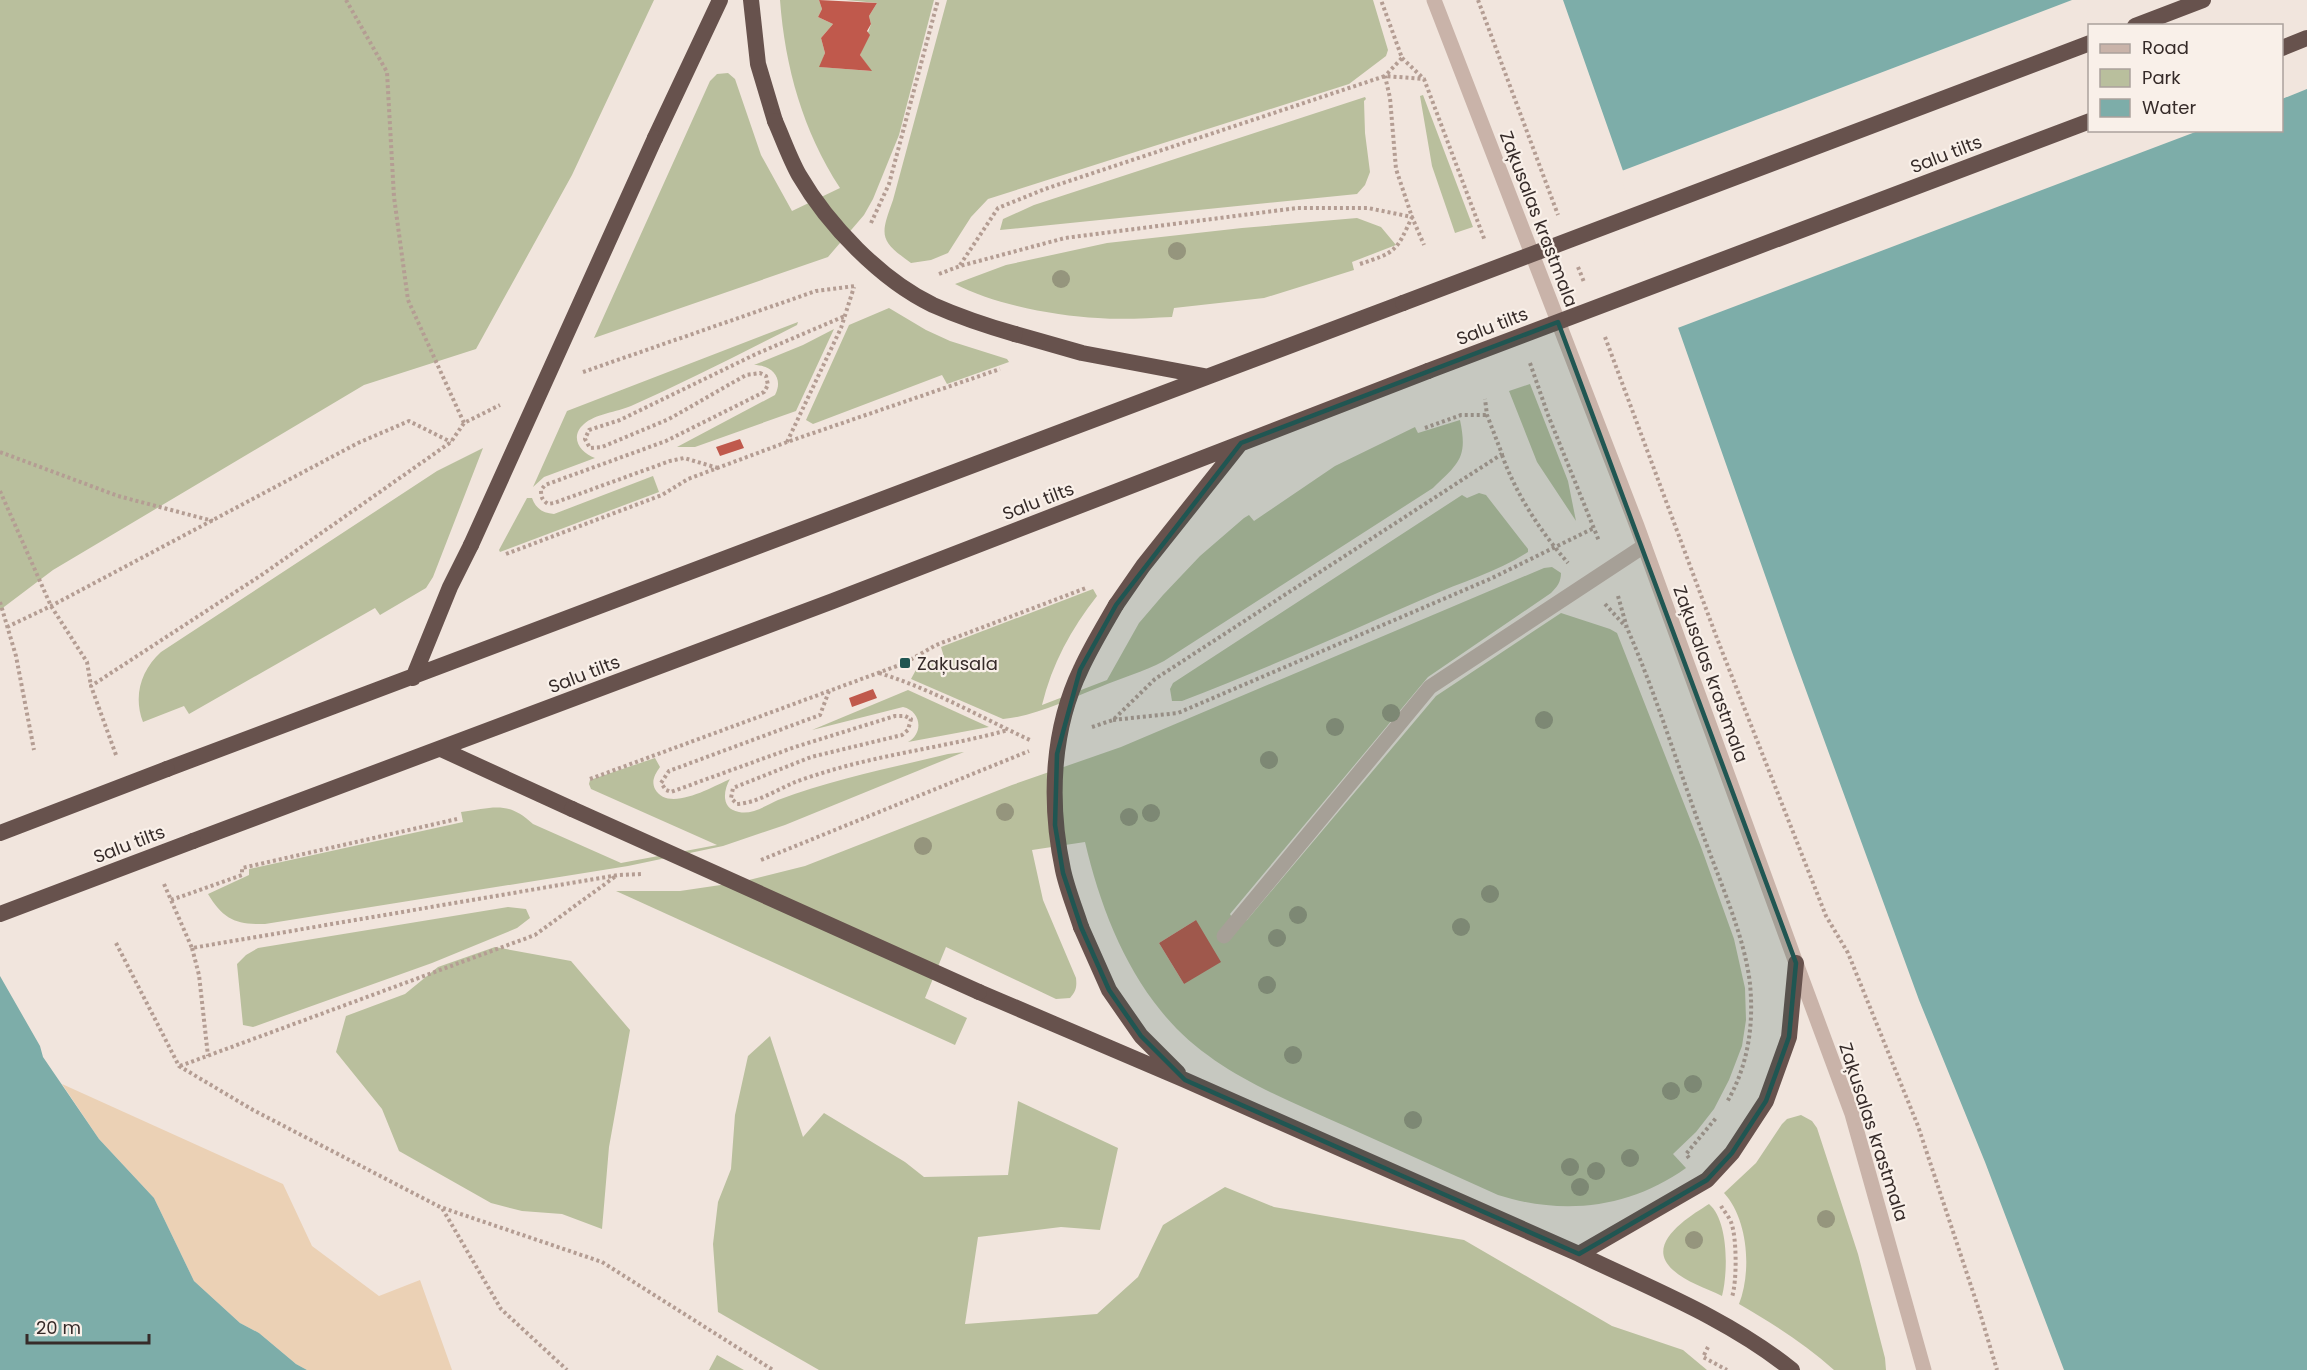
<svg xmlns="http://www.w3.org/2000/svg" width="2307" height="1370" viewBox="0 0 2307 1370" font-family="Poppins,sans-serif">
<rect width="100%" height="100%" fill="#f1e5dd"/>
<path fill="#b9bf9d" fill-rule="evenodd" d="M0 0H654L572 175 476 349 364 385 53 570 0 610Z
M780 0H819L822 9 818 17 833 24 821 38 825 53 820 67 871 71 860 55 871 24 869 16 877 3 846 0H934L899 135 873 199 864 215 828 257 594 338 710 81 717 74 728 73 735 79 761 155 792 211 840 188C803 131 785 67 780 0Z
M947 0H1373L1388 50 1386 56 1349 84 988 199 971 217 948 253 931 260 911 263C879 240 880 236 893 200Z
M1423 95 1473 227 1455 233 1432 166 1420 96Z
M1365 97 1366 99 1364 101 1365 133 1370 172 1365 185 1357 194 1000 230 1003 219 1034 205Z
M1357 218 1381 227 1396 245 1352 262 1354 270 1264 298 1174 308 1172 317C1148 318 1123 320 1098 318 1054 316 993 304 955 284L1006 265 1107 243 1242 228Z
M889 308 926 330 950 341 1007 359 1009 362 947 384 942 375 813 424 806 420 849 325Z
M798 322 797 325C742 353 687 381 631 406 617 412 595 414 584 424 569 437 580 453 595 458L544 477 533 487 567 411Z
M834 329 796 411 695 447H677L775 395C784 378 772 365 754 365L803 345Z
M1530 384 1568 481 1576 521 1537 462 1509 391Z
M1460 420C1468 458 1459 463 1433 488L1164 661C1143 672 1121 678 1100 687 1069 699 1036 716 1003 719L911 679 917 668 944 657 941 647 1093 589 1097 596C1071 629 1052 664 1042 705L1107 680 1139 623 1163 595 1200 556 1244 518 1249 515 1254 521 1335 466 1415 427 1418 433Z
M483 448 433 577 426 588 380 615 375 608 189 714 184 706 143 722C133 696 141 670 161 652L437 471Z
M653 476 659 492 500 552 499 550 527 498H532C536 509 543 513 554 514Z
M1479 493 1486 495 1528 549V552C1498 572 1461 582 1428 597 1346 633 1265 669 1182 701H1172L1170 689 1173 683 1462 495 1467 498Z
M1552 567 1561 573C1561 582 1557 587 1551 593L1428 677 1230 914 1236 925 1247 920 1436 696 1561 613 1610 629 1617 633 1701 847 1734 939 1745 988 1746 1020 1742 1046 1729 1080 1714 1109 1696 1132 1673 1154 1686 1168C1630 1208 1564 1216 1498 1195 1447 1172 1396 1149 1345 1126 1279 1096 1208 1070 1161 1011 1122 963 1099 902 1085 842L1032 850 1043 900 1076 978C1077 987 1076 991 1070 998L1056 999 946 947 925 998 967 1018 955 1045 616 891H680L741 882 805 866 1012 785 1121 747 1544 568ZM1196 920 1184 984 1159 943Z
M908 690 989 727 908 742C924 733 921 711 903 707L812 730Z
M964 752 785 825 723 846 628 866 265 924C236 925 223 919 208 894L249 875V869L463 822 461 812C493 808 507 800 533 824L621 863 717 845 591 789 589 784 590 780 655 758 660 767C655 774 651 781 655 789 668 813 712 787 730 779 723 791 721 809 739 812 752 815 767 805 778 800 833 779 891 768 948 754Z
M508 907 526 909 530 918 517 928 432 963 253 1027 243 1025 237 964 246 955 258 948Z
M495 947 571 961 630 1030 609 1147 602 1229 562 1214 522 1211 491 1203 399 1151 382 1109 336 1052 346 1016 405 994 438 967Z
M770 1036 803 1137 824 1113 905 1162 924 1177 1008 1175 1018 1101 1118 1148 1100 1230 1061 1227 978 1237 965 1324 1097 1314 1138 1277 1163 1225 1225 1187 1274 1207 1464 1240 1612 1326 1683 1350 1707 1370H819L718 1312 713 1244 718 1202 731 1169 735 1115 748 1056Z
M1801 1115 1812 1121 1817 1128 1858 1254 1885 1358 1886 1370H1834C1805 1344 1772 1323 1739 1304 1752 1271 1748 1219 1724 1193L1756 1163 1782 1124 1787 1119Z
M1709 1204C1729 1221 1728 1273 1722 1296 1706 1288 1686 1282 1673 1270 1643 1244 1690 1216 1709 1204Z
M717 1355 744 1370H709Z"/>
<path fill="#ebd1b5" d="M62 1084 283 1184 312 1246 379 1296 420 1280 452 1370H307L296 1364 259 1333 240 1323 194 1281 154 1198 99 1139Z"/>
<path fill="#7dada9" fill-rule="evenodd" d="M1563 0H2307V1370H2064L1985 1162 1919 1000 1792 652ZM2090 26H2282V130H2090Z
M0 976 40 1046 43 1057 99 1139 154 1198 194 1281 240 1323 259 1333 296 1364 307 1370H0Z"/>
<path fill="#f1e5dd" d="M2072 0H2307V89L2282 99V26H2090V130L2198 131 1675 329 1619 172Z"/>
<path fill="#c0594c" d="M819 0 877 3 869 16 871 24 867 31 870 35 860 55 872 71 819 67 825 53 821 38 833 24 818 17 822 9Z
M740 439 744 448 720 456 716 447Z
M873 689 877 698 852 707 849 698Z
M1196 920 1221 962 1184 984 1159 943Z"/>
<g fill="none" stroke-linecap="round" stroke-linejoin="round">
<path stroke="#b49d93" stroke-width="4" stroke-dasharray="3 3" stroke-linecap="butt" d="M346 0 387 72 394 197 408 300 464 423
M1478 0 1558 215
M1402 58 1424 79 1485 241
M871 223 889 184 938 0
M1360 264C1396 252 1396 252 1412 217L1396 169 1390 98 1385 76 1402 58 1381 0
M960 265 998 208 1045 189 1385 76 1424 79
M1578 267 1584 282
M939 274 960 266 1065 238 1297 208H1368L1412 217 1424 245
M1605 337 1718 641 1826 916 1848 953 1918 1126 1980 1313 1997 1370
M1530 363 1548 415 1599 541
M583 372 816 291 855 286
M1425 428 1461 415H1487
M787 442 841 328 854 287
M0 452 118 496 213 521
M1502 455C1516 494 1540 531 1568 563
M718 468 684 458 670 461 554 503 548 504C542 500 541 497 541 490L545 485 666 441 764 392 768 385 766 376 760 373 746 375 669 419 602 447 590 448 585 439 589 430 620 420 756 354 845 316
M0 491 51 606 87 662 91 686
M506 554 662 495 688 479 787 442 1000 369
M1618 596 1627 628C1656 694 1677 764 1702 832 1718 877 1745 937 1750 984 1754 1025 1748 1066 1727 1102
M0 602 16 656 34 750
M1605 604 1626 627
M7 627 51 606 358 443 409 421 451 442
M879 673C932 689 980 717 1030 740
M829 691 820 715 669 771 661 783 666 790 671 792 795 747 895 716H905L911 719 908 730 902 735 811 757 733 788 731 798 737 804C756 803 775 791 793 783 805 778 819 774 832 770 890 753 950 746 1008 730
M1113 720 1178 713 1490 579 1594 528
M1092 727 1113 720 1155 679 1502 454 1487 415 1485 399
M116 755 91 686 263 574 451 442 464 423 500 405
M590 779 905 663 936 645 1086 588
M761 860 1029 751
M164 884 192 948 618 875 641 874
M171 900 242 875V868L457 819
M116 943 179 1066 253 1110 442 1208 501 1309 567 1370
M192 948 199 975 208 1056
M180 1066 535 935 616 876
M1689 1158 1686 1154 1716 1118
M1721 1206C1724 1211 1729 1217 1731 1222 1737 1237 1737 1282 1732 1297
M443 1208 602 1262 773 1370
M1708 1347 1703 1357 1727 1370"/>
<path stroke="#c9b3a9" stroke-width="15" d="M1224 936 1430 687 1644 546"/>
<path stroke="#c9b3a9" stroke-width="15" d="M1796 963 1852 1114 1924 1370"/>
<path stroke="#c9b3a9" stroke-width="15" d="M1434 0 1637 526 1796 963"/>
<path stroke="#67524d" stroke-width="16" d="M751 0 758 64 775 121
M2135 26 2203 0
M2282 48 2307 38
M655 138 720 0
M1015 334 1082 353 1204 376
M1116 605 1143 566 1240 444
M413 678 450 587 471 545
M441 749 572 809
M167 769 1403 303
M193 841 833 601 1428 371
M1081 927 1109 990 1141 1036 1178 1073
M979 992 1185 1080 1579 1254 1707 1180 1732 1153 1766 1101 1789 1037 1796 963
M1579 1254C1652 1289 1729 1319 1792 1370"/>
<path stroke="#67524d" stroke-width="16" d="M775 121C783 139 790 159 799 175 828 225 881 280 933 305 960 317 987 326 1015 334
M1403 303 2090 43
M1428 371 2090 121
M471 545 655 138
M572 809 979 992
M0 833 167 769
M0 914 193 841
M1081 927C1075 908 1067 889 1063 870 1049 804 1051 731 1081 669 1091 647 1104 626 1116 605"/>
</g>
<g fill="#95957d">
<circle cx="1177" cy="251" r="9"/>
<circle cx="1061" cy="279" r="9"/>
<circle cx="1391" cy="713" r="9"/>
<circle cx="1544" cy="720" r="9"/>
<circle cx="1335" cy="727" r="9"/>
<circle cx="1269" cy="760" r="9"/>
<circle cx="1005" cy="812" r="9"/>
<circle cx="1151" cy="813" r="9"/>
<circle cx="1129" cy="817" r="9"/>
<circle cx="923" cy="846" r="9"/>
<circle cx="1490" cy="894" r="9"/>
<circle cx="1298" cy="915" r="9"/>
<circle cx="1461" cy="927" r="9"/>
<circle cx="1277" cy="938" r="9"/>
<circle cx="1267" cy="985" r="9"/>
<circle cx="1293" cy="1055" r="9"/>
<circle cx="1693" cy="1084" r="9"/>
<circle cx="1671" cy="1091" r="9"/>
<circle cx="1413" cy="1120" r="9"/>
<circle cx="1630" cy="1158" r="9"/>
<circle cx="1570" cy="1167" r="9"/>
<circle cx="1596" cy="1171" r="9"/>
<circle cx="1580" cy="1187" r="9"/>
<circle cx="1826" cy="1219" r="9"/>
<circle cx="1694" cy="1240" r="9"/>
</g>
<path fill="#205652" fill-opacity="0.2" stroke="#205652" stroke-width="4.5" stroke-linejoin="round" d="M1558 322 1796 963 1789 1037 1766 1101 1732 1153 1707 1180 1579 1254 1185 1080 1141 1036 1109 990 1081 927 1063 873 1055 825 1057 754 1080 670 1116 605 1241 443Z"/>
<rect fill="#205652" stroke="#f9f0e9" stroke-width="2" x="899" y="657" width="12" height="12" rx="3"/>
<g text-anchor="middle" dominant-baseline="central" stroke-width="4.5" stroke-linejoin="round" paint-order="stroke">
<g font-size="18" fill="#362b29" stroke="#f9f0e9">
<text transform="translate(1946 154) rotate(-21)">Salu tilts</text>
<text transform="translate(1539 219) rotate(69)">Zaķusalas krastmala</text>
<text transform="translate(1492 326) rotate(-21)">Salu tilts</text>
<text transform="translate(1038 501) rotate(-21)">Salu tilts</text>
<text transform="translate(584 674) rotate(-21)">Salu tilts</text>
<text transform="translate(1711 674) rotate(70)">Zaķusalas krastmala</text>
<text transform="translate(129 844) rotate(-21)">Salu tilts</text>
<text transform="translate(1874 1132) rotate(72)">Zaķusalas krastmala</text>
</g>
<g font-size="18" fill="#362b29" stroke="#f9f0e9" text-anchor="start">
<text x="917" y="663">Zaķusala</text>
</g>
</g>
<rect x="2088" y="24" width="195" height="108" fill="#f9f0e9" stroke="#aba19c" stroke-width="1.5"/>
<rect x="2100" y="44" width="30" height="9" fill="#c9b3a9" stroke="#aba19c" stroke-width="1.5"/>
<text x="2142" y="54" font-size="18" fill="#362b29">Road</text>
<rect x="2100" y="69" width="30" height="18" fill="#b9bf9d" stroke="#aba19c" stroke-width="1.5"/>
<text x="2142" y="84" font-size="18" fill="#362b29">Park</text>
<rect x="2100" y="99" width="30" height="18" fill="#7dada9" stroke="#aba19c" stroke-width="1.5"/>
<text x="2142" y="114" font-size="18" fill="#362b29">Water</text>
<path d="M27 1334v9h122v-9" fill="none" stroke="#362b29" stroke-width="3"/>
<text x="36" y="1334" font-size="18" fill="#362b29" stroke="#f9f0e9" stroke-width="4.5" paint-order="stroke">20 m</text>
</svg>
